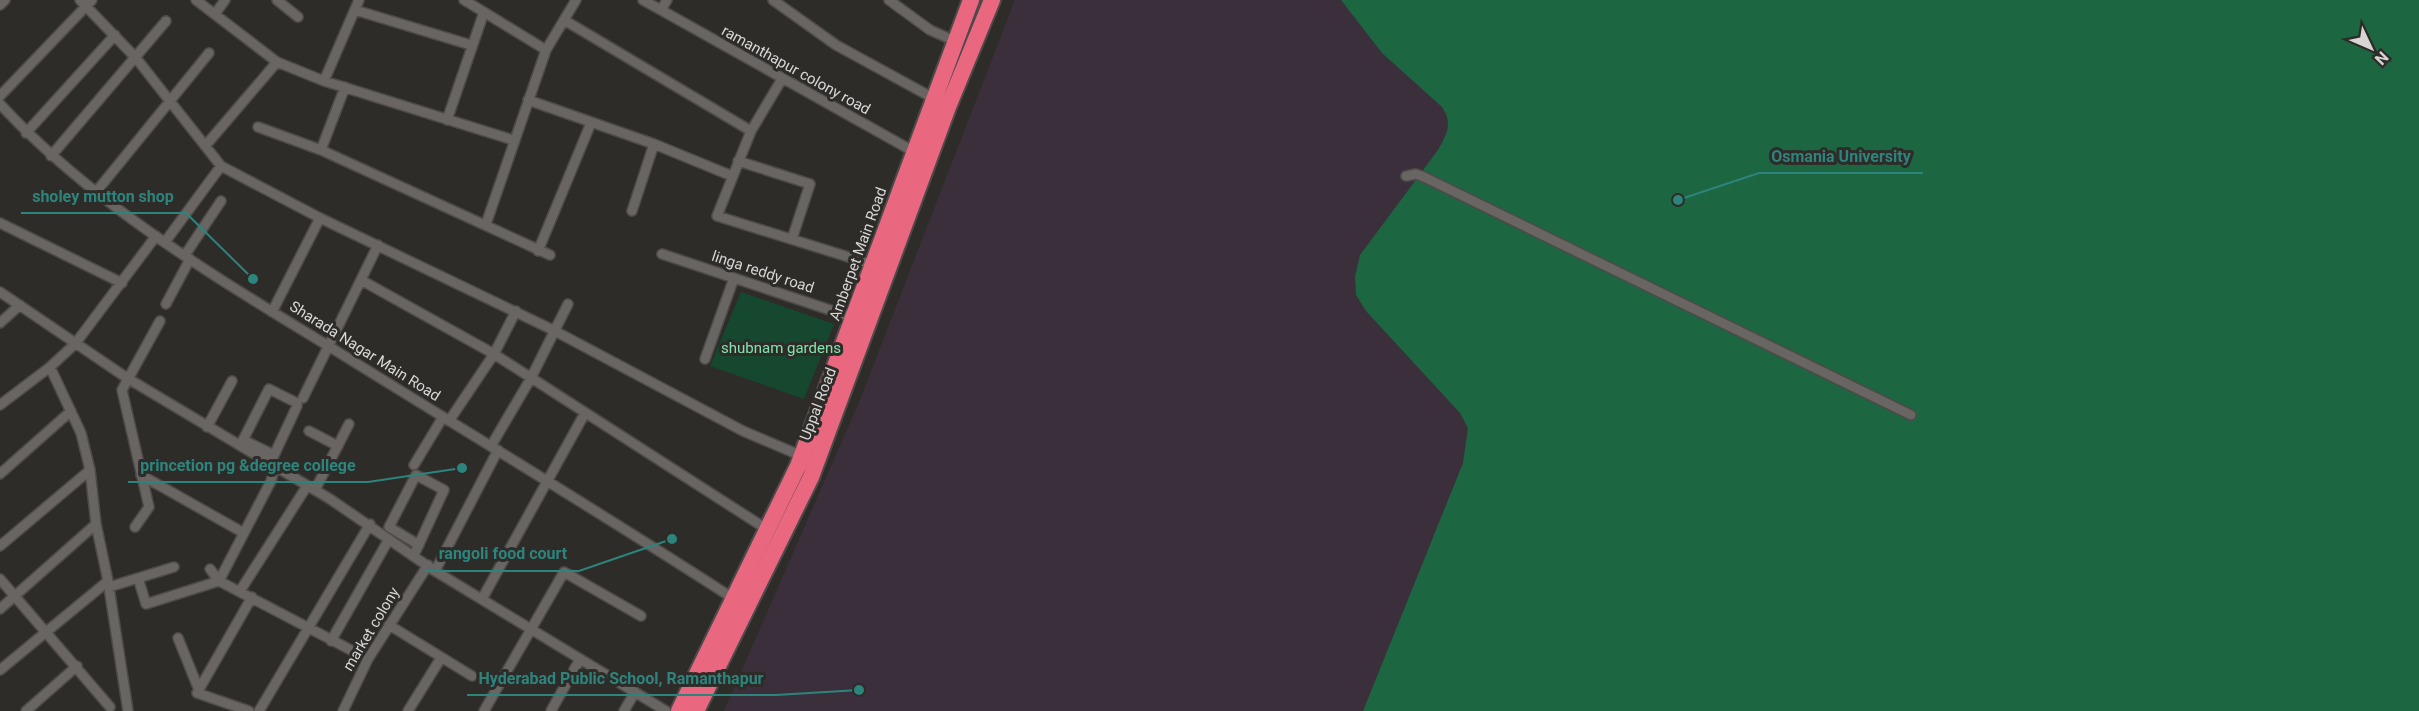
<svg xmlns="http://www.w3.org/2000/svg" width="2419" height="711" viewBox="0 0 2419 711" font-family="Roboto,sans-serif">
<rect width="100%" height="100%" fill="#2e2c29"/>
<path fill="#3c2f3c" d="M1015 0H2419V711H724L860 400Z"/>
<path fill="#15482e" d="M741 292 834 324 804 399 710 366Z"/>
<path fill="#1c6641" d="M1341 0H2419V711H1363L1463 463 1468 428 1460 413 1366 311 1356 295 1355 277 1360 255 1438 150C1447 134 1453 123 1442 107L1382 53Z"/>
<g fill="none" stroke-linecap="round" stroke-linejoin="round">
<defs>
<path id="street" d="M80 0 136 58 221 166 320 218 553 330 743 431 804 457
M196 0 277 62 324 81 513 140
M277 0 298 17
M464 0 546 50
M643 0 661 10
M667 0 661 10 918 154
M773 0 836 45 933 98
M889 0 930 30 955 41
M0 5 5 0
M355 10 471 45
M215 14 225 0
M564 20 751 131
M782 79 751 131 717 216 874 265
M324 81 359 0
M0 96 92 0
M528 100 654 144 732 176
M0 104C95 207 219 279 338 352 470 434 603 514 734 599
M447 120 484 12
M258 127 321 150 550 255
M26 133 115 35
M206 145 277 62
M321 150 345 87
M51 156 166 21
M738 161 810 184 792 239
M1406 176 1416 174 1424 177 1911 415
M96 192 209 53
M632 211 654 144
M0 223 122 283
M486 224 546 50 576 0
M165 242 221 166
M538 251 591 123
M662 254 854 318
M185 255 221 201
M361 280 494 354 768 530
M0 292 127 378 330 499 435 571 666 711
M166 304 190 259
M272 312 320 218
M0 323 20 305
M705 359 734 278
M303 398 378 245
M0 405 50 367
M449 421 494 354 516 311
M207 427 232 381
M309 431 338 446
M491 446 531 378 568 304
M274 455 243 440 269 389 297 403V406L269 466 273 473 271 481 219 581 368 659
M414 465 443 417
M0 474 71 411
M141 475 242 532
M315 490 349 424
M135 527 149 507 122 390 160 321
M0 546 90 470
M414 555 444 490 416 475 389 527 419 545
M435 571 498 450
M138 578 146 604 219 581 210 569
M0 579 110 707
M109 587 174 567
M240 591 307 486
M482 599 585 413
M0 609 96 524
M389 625 472 676
M178 638 199 690
M331 641 389 539
M0 670 108 581
M26 711 77 666
M128 711 108 581 96 524 90 470 81 433 50 367 75 344 156 236
M249 711 197 693 252 597
M259 711 370 524
M343 711 368 659 428 565
M408 711 441 658
M484 711 564 572 641 616
M551 711 580 659
M624 711 635 692"/>
<path id="highway" d="M679 711 798 466 971 0
M696 711 811 477 948 107 992 0"/>
</defs>
<use href="#street" stroke="#4d4a49" stroke-width="12"/>
<use href="#highway" stroke="#4d4a49" stroke-width="20"/>
<use href="#street" stroke="#686562" stroke-width="9"/>
<use href="#highway" stroke="#e96880" stroke-width="16"/>
</g>
<g text-anchor="middle" dominant-baseline="central" stroke-width="6" stroke-linejoin="round" paint-order="stroke">
<g font-size="15" fill="#d8d6d5" stroke="#2e2c29">
<text transform="translate(796 70) rotate(29)">ramanthapur colony road</text>
<text transform="translate(858 254) rotate(-70)">Amberpet Main Road</text>
<text transform="translate(763 272) rotate(18)">linga reddy road</text>
<text transform="translate(365 351) rotate(32)">Sharada Nagar Main Road</text>
<text transform="translate(818 404) rotate(-69)">Uppal Road</text>
<text transform="translate(371 629) rotate(-59)">market colony</text>
</g>
<g font-size="15" fill="#80e3ab" stroke="#2e2c29">
<text x="781" y="348">shubnam gardens</text>
</g>
</g>
<path fill="none" stroke="#2d847d" stroke-width="2" d="M1678 200L1759 173H1923M253 279L186 213H21M462 468L368 482H128M672 539L579 571H426M859 690L776 695H467"/>
<g fill="#2d847d" stroke="#2e2c29" stroke-width="2">
<circle cx="1678" cy="200" r="6"/>
<circle cx="253" cy="279" r="6"/>
<circle cx="462" cy="468" r="6"/>
<circle cx="672" cy="539" r="6"/>
<circle cx="859" cy="690" r="6"/>
</g>
<g font-size="16" text-anchor="middle" font-weight="bold" fill="#2d847d" stroke="#2e2c29" stroke-width="6" stroke-linejoin="round" paint-order="stroke">
<text x="1841" y="162">Osmania University</text>
<text x="103" y="202">sholey mutton shop</text>
<text x="248" y="471">princetion pg &amp;degree college</text>
<text x="503" y="559">rangoli food court</text>
<text x="621" y="684">Hyderabad Public School, Ramanthapur</text>
</g>
<g transform="translate(2371 48) rotate(134)" stroke="#2e2c29" stroke-width="4.5" paint-order="stroke">
<path d="M0-4.5L10 22L0 15L-10 22Z" fill="#d8d6d5"/>
<text y="-9" font-size="16" font-weight="bold" text-anchor="middle" fill="#d8d6d5">N</text>
</g>
</svg>
